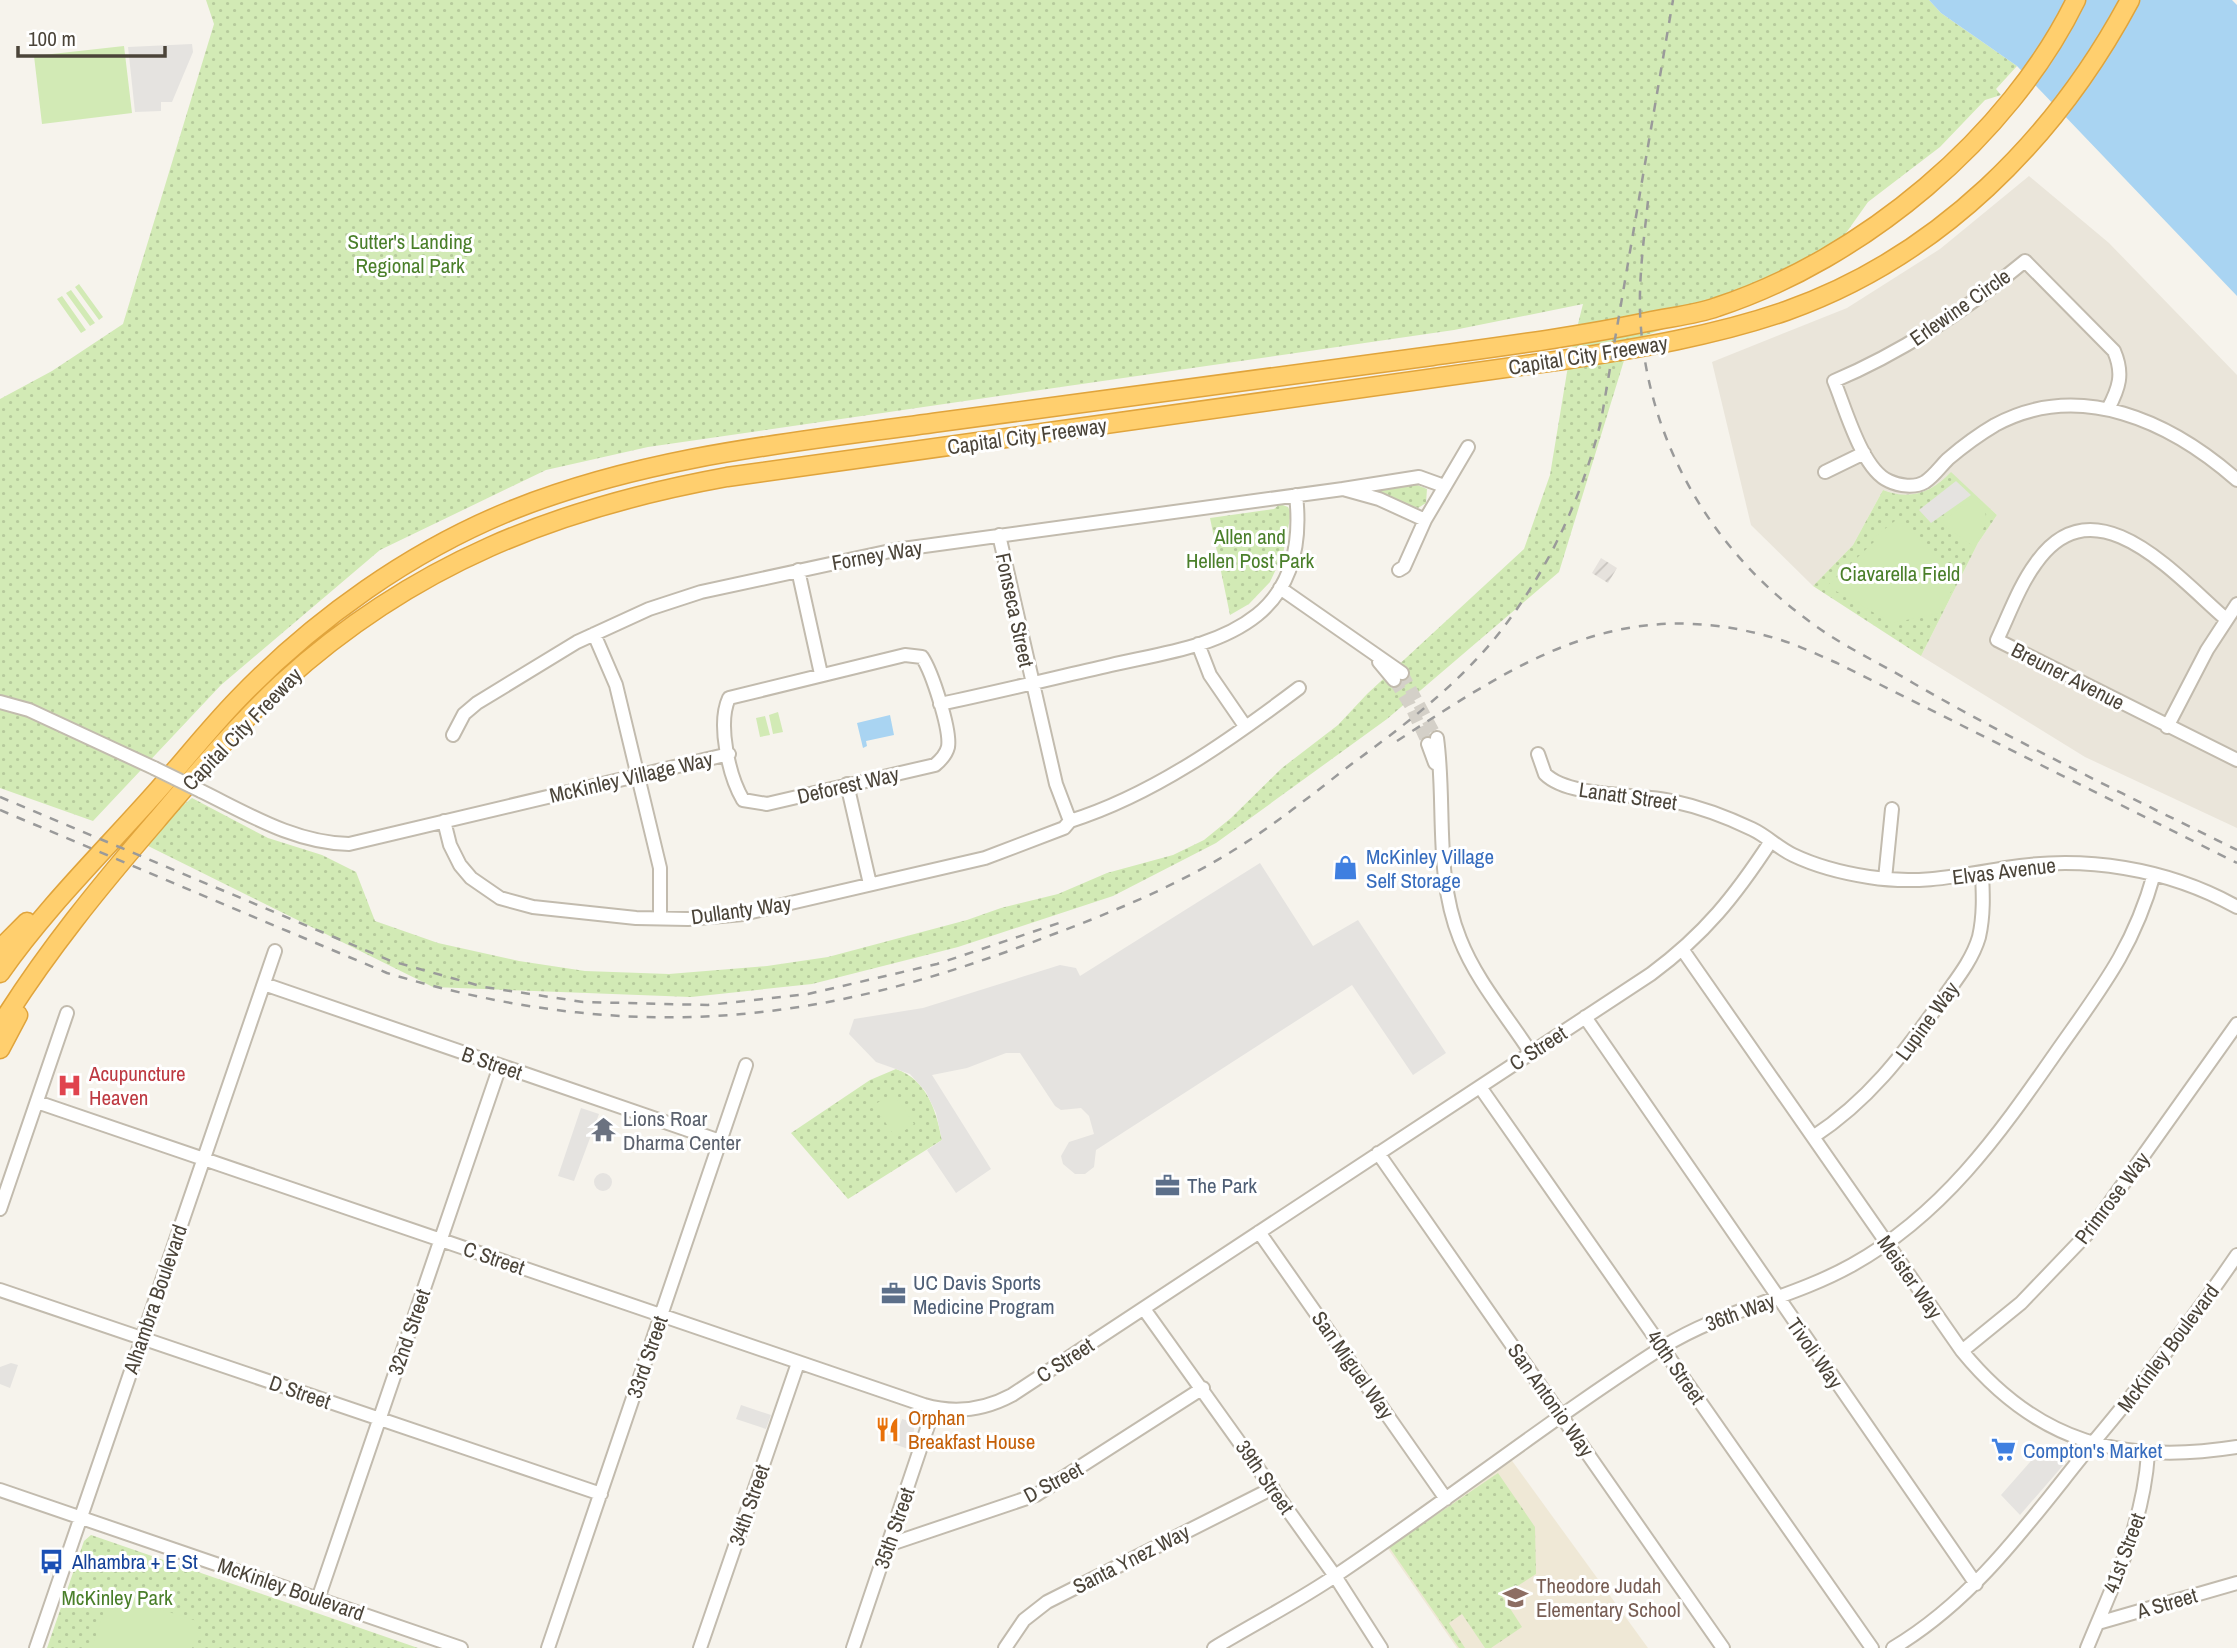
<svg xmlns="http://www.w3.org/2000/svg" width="2237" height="1648" viewBox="0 0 2237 1648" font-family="'Archivo Narrow',sans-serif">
<defs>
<pattern id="industrial-furrows" width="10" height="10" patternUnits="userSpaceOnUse" patternTransform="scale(1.75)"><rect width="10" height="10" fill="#e6e2dd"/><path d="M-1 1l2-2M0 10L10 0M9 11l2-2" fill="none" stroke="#c7c3be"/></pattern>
<pattern id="green-dots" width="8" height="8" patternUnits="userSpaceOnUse" patternTransform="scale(1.75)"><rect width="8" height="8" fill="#d2eab5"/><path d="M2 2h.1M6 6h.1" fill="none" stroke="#b6ca9c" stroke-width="1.8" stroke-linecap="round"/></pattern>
</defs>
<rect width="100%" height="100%" fill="#f6f3ec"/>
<path fill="#eae5da" d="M2029 176 2109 243 2237 375V828L2085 757 1921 656 1978 543 1997 515 1951 473 1935 486 1915 495 1903 496 1883 490 1853 545 1813 586 1751 525 1712 362 1847 308 1940 249Z"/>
<path fill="url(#industrial-furrows)" d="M1601 558 1617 568 1608 583 1592 573Z"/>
<path fill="#efe8d6" d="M1510 1458 1648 1648H1457L1386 1546Z"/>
<path fill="url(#green-dots)" d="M206 0H1929L1941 13 2017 66 1996 89 2001 95 1985 100 1940 147 1868 202 1817 274 1630 341 1559 572 1387 719 1216 843 1113 896 958 947 812 984 691 997 433 987 138 841 192 798 268 838 322 855 356 872 375 921 438 943 519 961 585 971 669 974 767 966 828 957 967 920 1001 908 1058 894 1107 873 1173 855 1204 840 1231 818 1282 768 1338 725 1367 694 1524 549 1550 475 1569 360 1583 304 1454 330 648 447 546 470 380 550 221 685 93 821 0 788V399L52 371 123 324 214 24Z
M1951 472 1997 515 1978 543 1921 656 1813 586 1853 545 1883 490C1910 501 1932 492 1951 472Z
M1410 482 1427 489 1426 503 1418 508 1362 489Z
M1280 504 1288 507 1291 513 1283 554 1270 582 1249 604 1230 615 1210 518 1274 509Z
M896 1069C927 1080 936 1110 942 1140L848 1199 791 1133 870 1080Z
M1498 1473 1535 1527 1536 1574 1502 1596 1522 1627 1491 1648H1485L1462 1614 1449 1623 1465 1648H1459L1389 1547Z
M91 1535 94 1536 418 1648H47L84 1541Z"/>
<path fill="#d2eab5" d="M124 46 132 113 42 124 34 56Z
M79 284 103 317 99 320 75 287Z
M71 290 95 323 90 326 66 293Z
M62 296 86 330 81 333 57 299Z
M1973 496C1994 517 1986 523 1974 547L1941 523Z
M1895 521H1903L1957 580 1940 613 1892 623 1827 586 1874 542 1872 539Z
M778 712 783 732 773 734 769 715Z
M765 716 770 735 760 737 756 718Z
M893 1093 914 1124 895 1137 874 1105Z
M110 1593 200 1622 192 1648H92Z"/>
<path fill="#e5e3e0" d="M192 44 193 52 172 102H161V111L135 112 128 47Z
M1956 481 1971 495 1931 523 1919 510Z
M1260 863 1313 946 1358 920 1446 1053 1413 1075 1352 985 1096 1150 1094 1167 1085 1174H1075L1063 1164 1061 1156 1069 1142 1094 1134 1089 1116 1081 1108 1061 1110 1055 1106 1020 1053H1006L967 1068 932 1075 991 1169 956 1193 927 1150 942 1140 936 1113 926 1092 910 1074 876 1062 849 1034 854 1019 923 1008 1060 965 1076 968 1080 976Z
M581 1108 599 1114 574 1181 558 1176Z
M594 1182a9 9 0 1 1 18 0a9 9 0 1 1-18 0Z
M11 1363 18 1365 10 1388 0 1384V1367Z
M741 1405 771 1415 766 1429 736 1419Z
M902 1419 915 1423 911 1450 894 1444Z
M2046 1444 2072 1451V1455L2020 1515 2001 1495Z"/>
<path fill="#a9d4f2" d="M1929 0H2232L2237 5V296L2017 66 1941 13Z
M890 715 894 735 866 741 867 746 863 748 857 723Z"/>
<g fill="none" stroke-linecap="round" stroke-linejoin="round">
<path stroke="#d4d0c8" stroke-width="12" stroke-dasharray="12 6" stroke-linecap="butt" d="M1402 673 1437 738
M1394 680 1410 705 1428 744"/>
<defs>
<path id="minor" d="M2108 409C2119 388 2124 374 2114 351L2025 261C1966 310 1905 351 1834 381 1845 407 1862 470 1889 481 1899 486 1915 488 1925 482 1934 476 1940 467 1948 459 1962 447 1978 435 1995 425 2080 379 2171 422 2237 480
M1825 472 1864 453
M1425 520 1379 499 1343 489 1419 477 1444 486
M798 570 821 674
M1399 570 1404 567 1425 520 1468 447
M1280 588 1402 673
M2226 619C2177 577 2095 479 2036 563 2019 586 2009 615 1997 640L2237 760
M594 634 616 685 660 868V918
M1198 644 1210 675 1245 726
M905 655 922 657C932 672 951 730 948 747 946 755 941 760 935 765L767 804 743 800C729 776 717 724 729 698Z
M1379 662 1394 680
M0 702 29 710 154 768
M940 704C997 692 1054 678 1111 665 1159 654 1217 647 1257 615 1294 585 1301 539 1296 495
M2167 727 2207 650 2237 604
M453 735 464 714 477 703 577 642 649 609 701 592 895 550 1343 489
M1437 738C1446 804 1434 875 1460 939 1476 980 1507 1016 1531 1053
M1428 744 1435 763
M1538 754 1545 774C1569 798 1638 793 1672 801 1700 807 1727 817 1752 829 1767 836 1778 848 1793 855 1816 866 1843 873 1869 877 1918 885 1958 876 2006 868 2084 855 2167 868 2237 907
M847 784 870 884
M201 791C248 814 295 843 349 844L729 754
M444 821 450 845 460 865 471 878 500 898 533 907 636 918 688 919 743 914 985 858 1064 828 1070 821 1056 784 999 535
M1070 821C1153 795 1230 740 1299 688
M1885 879 1892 809
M1682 949 1962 1351C2037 1443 2123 1465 2237 1447
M264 984 720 1141
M1585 1017 1976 1584
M1480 1087 1872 1648
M37 1102 924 1405C955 1414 984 1410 1012 1395L1651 974C1705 934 1735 896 1771 841
M1813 1137C1868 1101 1903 1055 1941 1001 1955 981 1972 961 1979 937 1984 915 1983 894 1982 873
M1378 1153 1723 1648
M0 1209 67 1013
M1259 1232 1446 1499
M0 1290 601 1494
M1144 1309 1335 1576 1381 1648
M1962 1351 2021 1303 2089 1232 2237 1024
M0 1490 461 1648
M888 1545 1036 1495 1203 1388
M318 1599 500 1066
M2098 1623 2237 1583
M36 1648 275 951
M548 1648 746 1065
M700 1648 798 1363
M853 1648 934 1408
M1005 1648 1024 1620 1047 1602 1273 1488
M1214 1648C1255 1623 1299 1601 1338 1574 1448 1500 1552 1418 1663 1347 1722 1310 1791 1299 1852 1265 1942 1215 1998 1136 2055 1054 2099 991 2133 950 2154 874
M1893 1648C1977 1598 2031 1519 2092 1444 2143 1383 2192 1321 2237 1255
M2087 1648C2114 1582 2143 1526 2148 1454"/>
<path id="highway" d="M0 949 27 922
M0 973C44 910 99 856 150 799 180 766 207 731 238 699 315 619 412 550 515 509 651 455 797 442 940 422 1104 400 1268 378 1432 356 1504 346 1575 337 1647 322 1670 317 1695 315 1717 307 1863 259 2009 137 2076 0
M0 1026C46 952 100 886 157 820 197 773 237 725 282 683 413 564 556 508 727 477L1563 360C1639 348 1714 336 1786 311 1938 257 2055 140 2130 0
M0 1049 18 1015"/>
</defs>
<use href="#minor" stroke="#c2bbae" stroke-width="16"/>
<use href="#highway" stroke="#e0a43c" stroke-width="21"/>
<use href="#minor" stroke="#fff" stroke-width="12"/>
<use href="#highway" stroke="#ffcf6e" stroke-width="18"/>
<path stroke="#9a9a9a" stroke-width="2.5" stroke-dasharray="9 9" stroke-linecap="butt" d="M1648 201C1644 238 1639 275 1640 312 1645 439 1711 551 1813 624 1844 647 1880 663 1913 683 2019 744 2128 796 2237 850
M1397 741C1522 660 1621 592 1778 639 1798 645 1818 655 1837 663L2237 863
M0 797 391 961 484 987 583 1002 708 1005 808 994 937 964 1065 921
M0 810 387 973C503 1008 621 1025 742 1014 853 1004 951 974 1054 934 1115 911 1178 885 1234 850 1276 824 1314 793 1353 763 1410 721 1467 678 1509 620 1553 560 1583 493 1601 421L1673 0"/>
<defs>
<path id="minor-bridge" d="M154 768 201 791"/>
</defs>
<use href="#minor-bridge" stroke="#c2bbae" stroke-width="16" stroke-linecap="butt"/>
<use href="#minor-bridge" stroke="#fff" stroke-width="12"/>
</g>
<defs>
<symbol id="shop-bare" viewBox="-9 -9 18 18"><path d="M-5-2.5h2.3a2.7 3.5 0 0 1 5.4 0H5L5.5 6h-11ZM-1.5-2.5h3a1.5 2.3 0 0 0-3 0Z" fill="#3f7fe0" stroke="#fff" stroke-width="2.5" paint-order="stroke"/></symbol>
<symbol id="hospital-bare" viewBox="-9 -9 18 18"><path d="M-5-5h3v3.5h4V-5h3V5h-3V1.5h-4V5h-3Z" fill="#e0444e" stroke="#fff" stroke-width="2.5" paint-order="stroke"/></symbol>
<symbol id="temple-bare" viewBox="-9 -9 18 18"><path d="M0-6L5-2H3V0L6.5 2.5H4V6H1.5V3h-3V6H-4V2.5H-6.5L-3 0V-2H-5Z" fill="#6b7280" stroke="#fff" stroke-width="2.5" paint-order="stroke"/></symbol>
<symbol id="office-bare" viewBox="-9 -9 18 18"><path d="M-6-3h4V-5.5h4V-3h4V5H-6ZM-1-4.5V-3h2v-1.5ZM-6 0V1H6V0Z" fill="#5c6f8a" stroke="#fff" stroke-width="2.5" paint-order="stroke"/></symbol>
<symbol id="restaurant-bare" viewBox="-9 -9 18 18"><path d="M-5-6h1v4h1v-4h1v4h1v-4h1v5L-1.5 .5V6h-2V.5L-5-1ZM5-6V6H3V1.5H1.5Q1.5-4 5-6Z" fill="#e8710a" stroke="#fff" stroke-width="2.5" paint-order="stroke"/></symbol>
<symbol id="supermarket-bare" viewBox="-9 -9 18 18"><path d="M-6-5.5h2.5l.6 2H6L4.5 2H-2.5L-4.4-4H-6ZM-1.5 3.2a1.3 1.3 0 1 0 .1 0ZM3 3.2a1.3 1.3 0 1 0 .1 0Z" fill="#3f7fe0" stroke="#fff" stroke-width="2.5" paint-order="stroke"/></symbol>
<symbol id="bus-bare" viewBox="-9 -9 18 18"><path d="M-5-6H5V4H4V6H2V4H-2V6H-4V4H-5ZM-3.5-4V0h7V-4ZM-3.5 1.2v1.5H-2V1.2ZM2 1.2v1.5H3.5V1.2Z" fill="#1a4fb4" stroke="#fff" stroke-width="2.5" paint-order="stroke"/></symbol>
<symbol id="school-bare" viewBox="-9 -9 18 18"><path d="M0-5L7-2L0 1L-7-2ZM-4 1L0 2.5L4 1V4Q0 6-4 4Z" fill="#8d6e63" stroke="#fff" stroke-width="2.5" paint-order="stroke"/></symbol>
</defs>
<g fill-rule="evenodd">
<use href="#shop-bare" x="1328" y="850" width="35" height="35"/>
<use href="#hospital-bare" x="52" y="1068" width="35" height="35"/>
<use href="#temple-bare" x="586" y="1112" width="35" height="35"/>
<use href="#office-bare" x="1150" y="1168" width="35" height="35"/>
<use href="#office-bare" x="876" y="1276" width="35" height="35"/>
<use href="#restaurant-bare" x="870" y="1412" width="35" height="35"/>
<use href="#supermarket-bare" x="1986" y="1432" width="35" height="35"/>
<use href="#bus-bare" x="34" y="1544" width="35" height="35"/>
<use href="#school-bare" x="1498" y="1580" width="35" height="35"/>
</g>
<g text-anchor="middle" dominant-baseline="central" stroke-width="6" stroke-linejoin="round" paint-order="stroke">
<g font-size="21" fill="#4a7f2a" stroke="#fff">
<text x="410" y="241">Sutter's Landing<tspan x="410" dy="24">Regional Park</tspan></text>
<text x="1250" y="536">Allen and<tspan x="1250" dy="24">Hellen Post Park</tspan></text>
<text x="1900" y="573">Ciavarella Field</text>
<text x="117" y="1597">McKinley Park</text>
</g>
<g font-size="21" fill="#4b4439" stroke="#fff">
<text transform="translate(1960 307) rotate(-35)">Erlewine Circle</text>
<text transform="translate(1588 355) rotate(-9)">Capital City Freeway</text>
<text transform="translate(1027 436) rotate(-8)">Capital City Freeway</text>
<text transform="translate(877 555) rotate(-10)">Forney Way</text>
<text transform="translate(1015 610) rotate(78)">Fonseca Street</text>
<text transform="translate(2068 676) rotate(27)">Breuner Avenue</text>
<text transform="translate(242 729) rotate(-46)">Capital City Freeway</text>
<text transform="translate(631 777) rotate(-13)">McKinley Village Way</text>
<text transform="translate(848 785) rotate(-13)">Deforest Way</text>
<text transform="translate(1628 796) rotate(8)">Lanatt Street</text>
<text transform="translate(2004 871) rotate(-7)">Elvas Avenue</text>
<text transform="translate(741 910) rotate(-8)">Dullanty Way</text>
<text transform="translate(1927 1021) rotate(-54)">Lupine Way</text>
<text transform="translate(1538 1048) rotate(-33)">C Street</text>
<text transform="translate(492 1063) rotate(19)">B Street</text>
<text transform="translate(2112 1198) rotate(-53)">Primrose Way</text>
<text transform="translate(494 1258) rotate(19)">C Street</text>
<text transform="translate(1910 1277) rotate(55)">Meister Way</text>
<text transform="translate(155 1299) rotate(-71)">Alhambra Boulevard</text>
<text transform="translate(1740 1312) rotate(-20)">36th Way</text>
<text transform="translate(409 1332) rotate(-71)">32nd Street</text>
<text transform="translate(2168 1348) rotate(-53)">McKinley Boulevard</text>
<text transform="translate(1815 1353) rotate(55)">Tivoli Way</text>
<text transform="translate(647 1357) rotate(-71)">33rd Street</text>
<text transform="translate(1065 1360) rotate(-33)">C Street</text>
<text transform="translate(1353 1365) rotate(55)">San Miguel Way</text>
<text transform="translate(1676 1367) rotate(55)">40th Street</text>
<text transform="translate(300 1392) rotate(19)">D Street</text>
<text transform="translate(1551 1400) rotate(55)">San Antonio Way</text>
<text transform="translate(1265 1477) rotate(55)">39th Street</text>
<text transform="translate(1053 1482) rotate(-28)">D Street</text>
<text transform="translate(749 1505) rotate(-71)">34th Street</text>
<text transform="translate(894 1528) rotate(-71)">35th Street</text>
<text transform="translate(2124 1553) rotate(-70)">41st Street</text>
<text transform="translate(1131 1559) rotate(-27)">Santa Ynez Way</text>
<text transform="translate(291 1589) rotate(19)">McKinley Boulevard</text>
<text transform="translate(2167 1603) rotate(-16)">A Street</text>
</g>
<g font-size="21" fill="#366cbe" stroke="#fff" text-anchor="start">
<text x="1366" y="856">McKinley Village<tspan x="1366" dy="24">Self Storage</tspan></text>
<text x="2023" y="1450">Compton's Market</text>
</g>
<g font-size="21" fill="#be3a42" stroke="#fff" text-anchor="start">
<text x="89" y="1073">Acupuncture<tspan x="89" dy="24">Heaven</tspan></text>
</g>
<g font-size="21" fill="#5b616d" stroke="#fff" text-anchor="start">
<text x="623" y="1118">Lions Roar<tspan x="623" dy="24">Dharma Center</tspan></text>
</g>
<g font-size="21" fill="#4e5e75" stroke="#fff" text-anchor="start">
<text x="1187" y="1185">The Park</text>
<text x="913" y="1282">UC Davis Sports<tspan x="913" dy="24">Medicine Program</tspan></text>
</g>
<g font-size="21" fill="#c56008" stroke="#fff" text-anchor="start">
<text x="908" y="1417">Orphan<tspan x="908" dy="24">Breakfast House</tspan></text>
</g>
<g font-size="21" fill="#164399" stroke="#fff" text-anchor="start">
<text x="72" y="1561">Alhambra + E St</text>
</g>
<g font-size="21" fill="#785e54" stroke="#fff" text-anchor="start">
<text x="1536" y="1585">Theodore Judah<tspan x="1536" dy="24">Elementary School</tspan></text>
</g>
</g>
<path d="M18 46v10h147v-10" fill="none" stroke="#4b4439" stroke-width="3.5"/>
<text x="28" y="46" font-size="21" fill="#4b4439" stroke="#ffffff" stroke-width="5" paint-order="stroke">100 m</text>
</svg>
